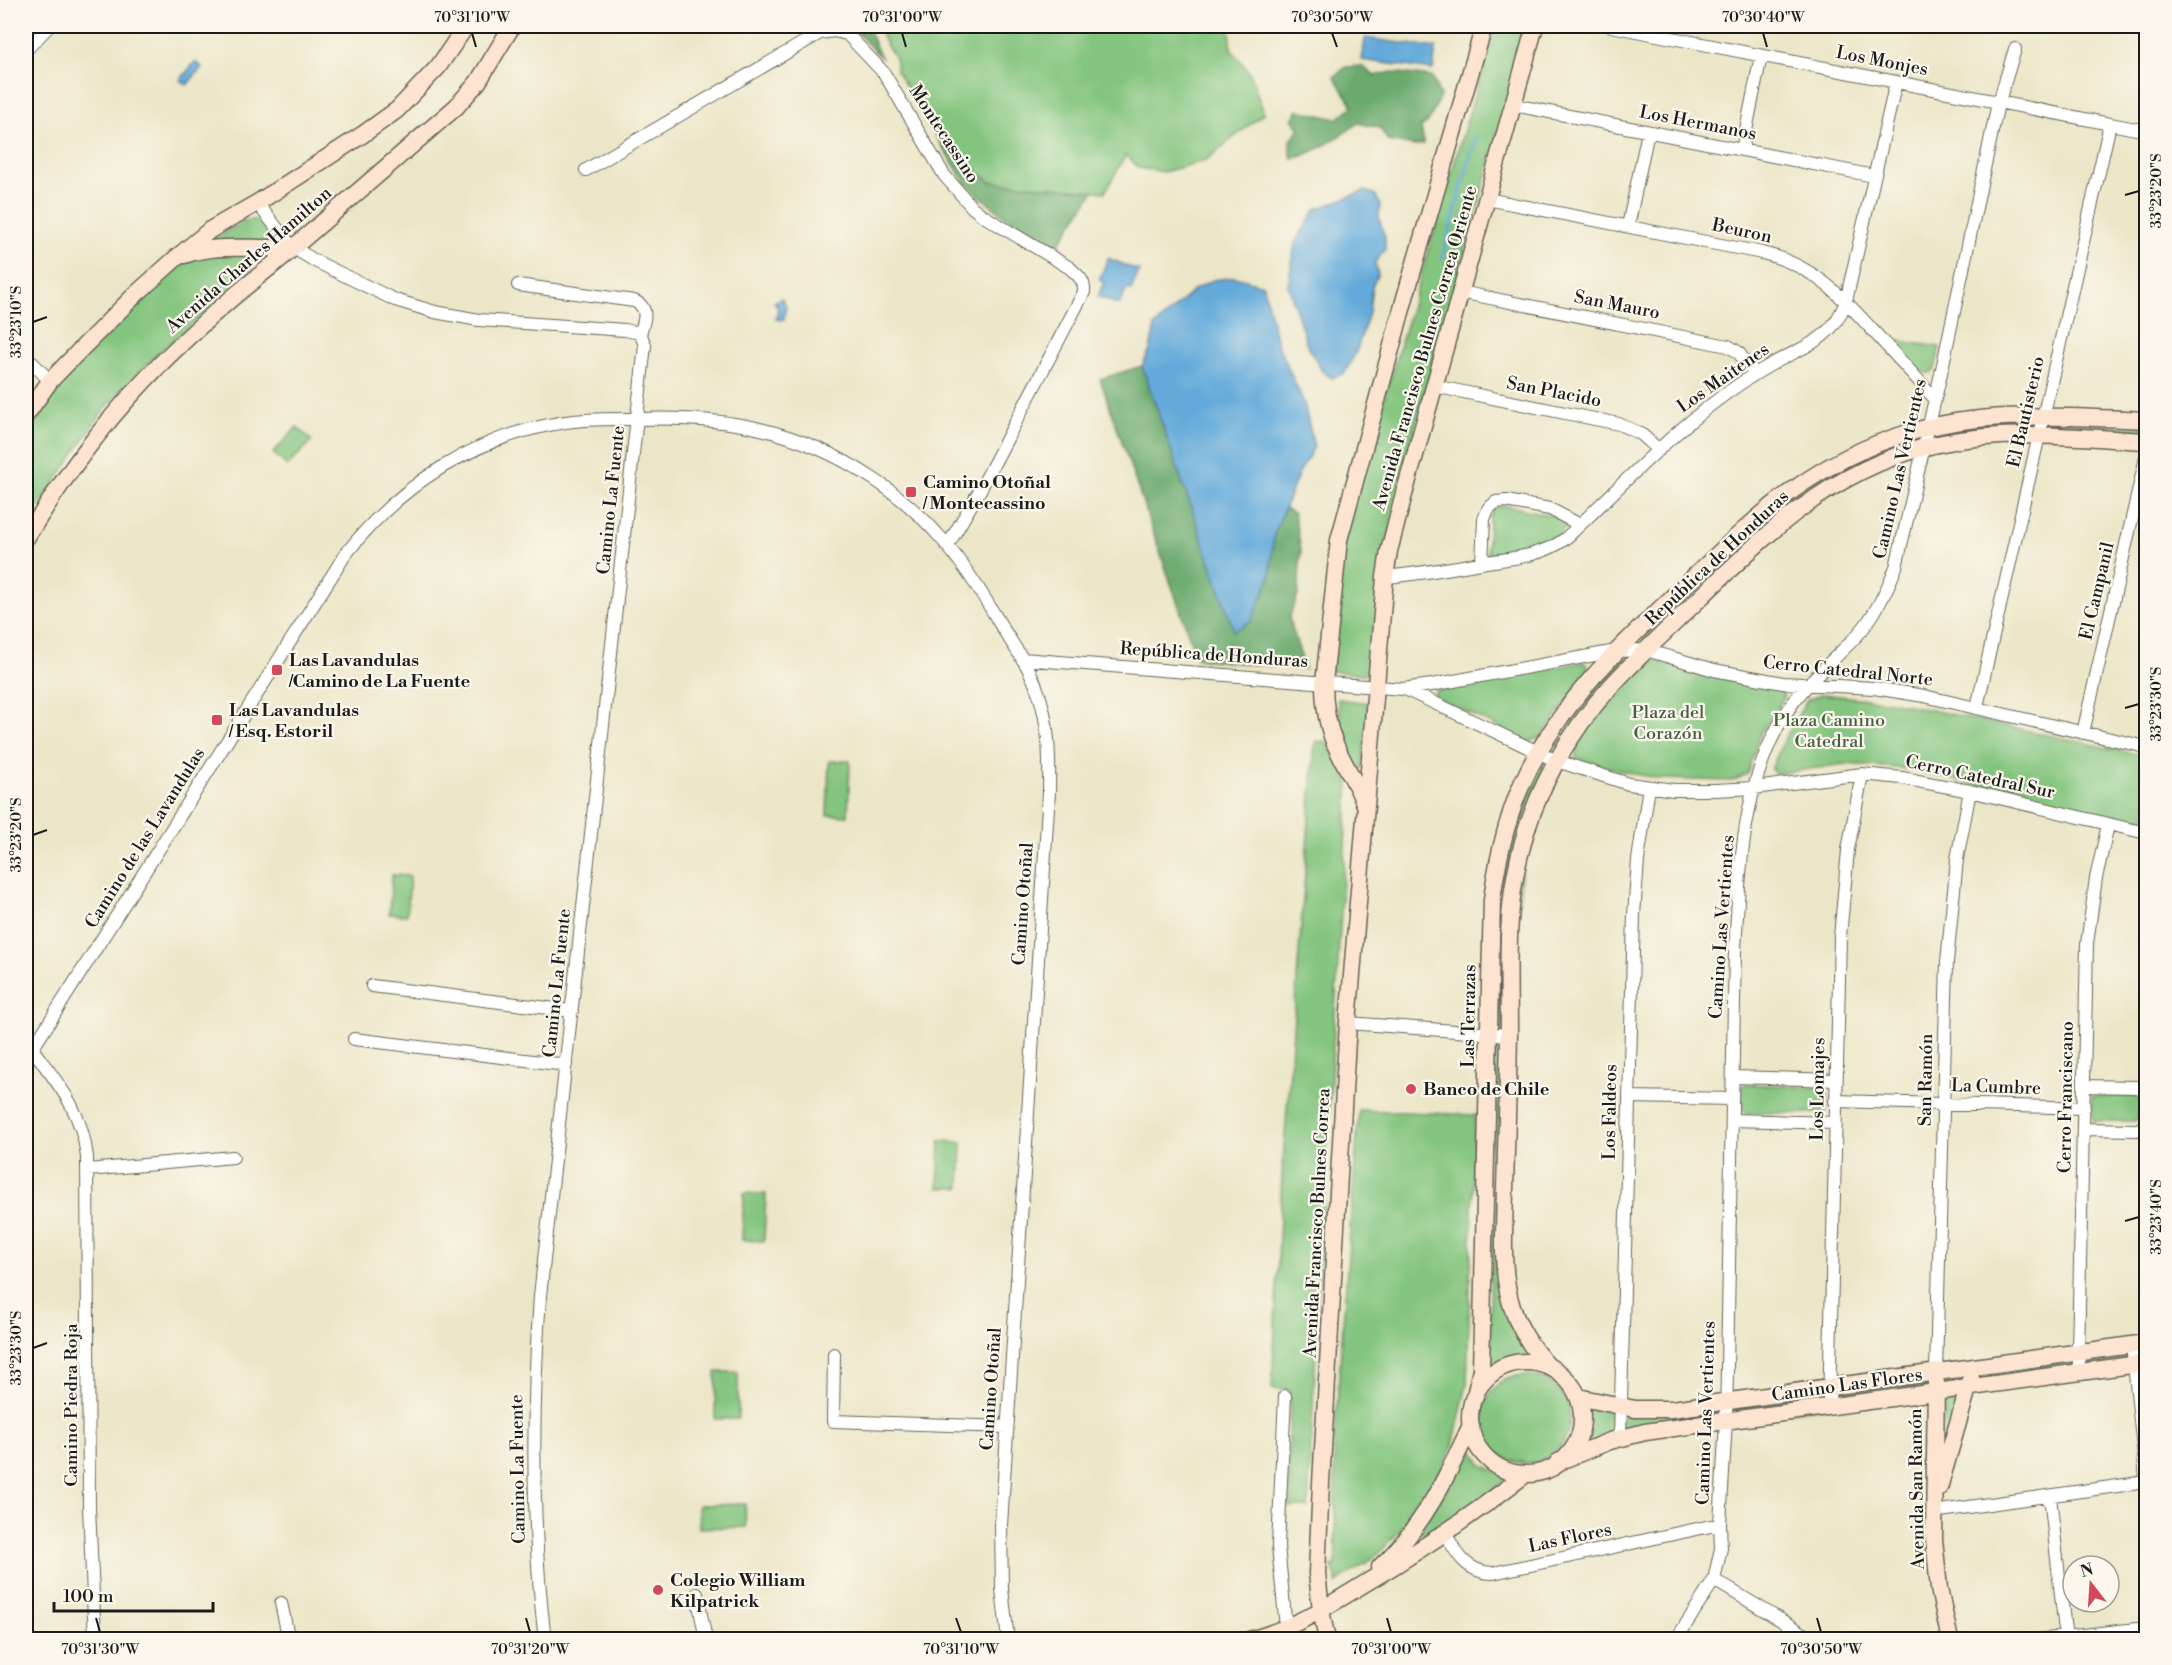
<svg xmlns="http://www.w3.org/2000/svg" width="2172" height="1665" viewBox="0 0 2172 1665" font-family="'Libre Bodoni',serif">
<rect width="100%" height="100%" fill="#fbf7ec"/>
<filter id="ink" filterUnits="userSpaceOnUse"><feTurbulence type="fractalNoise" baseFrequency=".0167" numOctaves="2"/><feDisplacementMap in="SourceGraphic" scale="12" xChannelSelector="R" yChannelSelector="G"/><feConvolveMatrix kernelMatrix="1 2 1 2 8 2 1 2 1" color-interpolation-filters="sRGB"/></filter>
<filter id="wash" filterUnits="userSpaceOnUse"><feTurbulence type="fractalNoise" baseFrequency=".008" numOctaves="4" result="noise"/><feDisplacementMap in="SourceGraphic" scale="24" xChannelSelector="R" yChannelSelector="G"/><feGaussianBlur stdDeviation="1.35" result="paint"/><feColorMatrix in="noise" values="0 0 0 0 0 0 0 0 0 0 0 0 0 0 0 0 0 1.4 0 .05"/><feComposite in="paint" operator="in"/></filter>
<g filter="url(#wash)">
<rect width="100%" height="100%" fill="#ece6c8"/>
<path fill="#83c57e" stroke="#50704d" stroke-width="1.5" d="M879 26H1230L1231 49 1250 73 1264 113 1206 160 1164 172 1139 168 1126 155 1105 192 991 182 942 146 896 70C897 58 893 54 887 46 883 41 881 31 879 26Z
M1495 26H1529L1394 502 1370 675 1331 671 1344 534Z
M246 220H259L277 239V242L256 244 252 272 158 353 103 411 26 525V421C73 365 127 307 184 261 203 246 225 233 246 220Z
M1893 340 1940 347 1935 369 1930 373 1920 372Z
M1989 421 2146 427V436C2087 432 2025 422 1966 432L1845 471 1646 642 1641 637 1787 499 1882 446Z
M297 427 312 441 287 466 273 453Z
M1504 505 1558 517 1569 522 1557 537 1534 546 1490 555 1487 550 1490 516 1494 508Z
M1623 656 1626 662 1553 752 1550 750 1549 747 1567 718Z
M1656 661 1709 675 1782 689 1784 698 1761 732 1747 774 1733 781 1661 779 1622 771 1576 758C1575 724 1621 688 1644 664Z
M1583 662 1587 664 1590 671 1541 737 1529 742 1435 697 1434 694 1437 690Z
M1822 694 1894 702 2146 756V825L1908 769 1845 764 1775 774 1771 769 1785 738 1807 700Z
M1338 699 1369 703 1362 769C1342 755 1339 722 1338 699Z
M1326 741 1349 779 1320 1262 1308 1507H1288L1290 1390 1272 1389 1282 1175 1315 742Z
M829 761H850L848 816 827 815Z
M1542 761 1546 763 1525 817 1499 1187 1496 1269 1508 1321 1530 1357C1513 1357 1503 1360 1489 1370L1497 922 1508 840 1528 787Z
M392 875 410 876 407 915 389 914Z
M1746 1084 1825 1088 1827 1090 1826 1111 1823 1113H1745L1742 1110V1086Z
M2092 1096H2136L2143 1108 2135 1121H2093Z
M1359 1110 1475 1115 1467 1384 1452 1450 1420 1510 1376 1556 1336 1583V1577L1331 1566 1336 1567 1334 1443Z
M940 1141 962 1142 960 1188H938Z
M744 1193 766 1194 764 1241 742 1240Z
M2146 1350V1359L1587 1442 1584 1437 1587 1419 1583 1404 1612 1411Z
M716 1372H738V1419H715Z
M1482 1419a44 44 0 1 1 88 0a44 44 0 1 1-88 0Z
M1959 1401 1943 1454 1944 1403Z
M1469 1444 1481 1464 1509 1478 1426 1538 1421 1531Z
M745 1504 746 1527 699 1528 698 1505Z"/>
<path fill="#6aaa6d" stroke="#436344" stroke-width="1.5" d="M851 26H866L882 59Z
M1362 66 1375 76 1392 72 1432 77 1440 96 1429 121 1421 127 1424 144 1414 146 1388 141 1380 128 1358 123C1343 135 1311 155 1292 159 1288 146 1289 138 1300 129L1292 119 1298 110 1337 119 1353 106 1334 77 1346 67Z
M940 143 991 182 1094 191 1057 247 1005 217 966 184Z
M1142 366 1234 631 1251 621 1270 579 1274 534 1285 508 1294 514 1301 549 1298 595 1289 618 1305 669 1197 659 1100 379Z"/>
<path fill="#64aada" stroke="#40637b" stroke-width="1.5" d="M1365 38 1436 48 1433 70 1362 60Z
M195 62 202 67 187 85 180 80Z
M1364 191 1375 194 1380 204 1379 218 1385 238V250L1375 262 1378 274 1372 286 1369 313 1356 352 1345 373 1332 378 1322 371 1307 345 1288 285 1295 243 1316 209Z
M1108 258 1139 271 1131 290 1127 289 1119 305 1098 296 1104 282 1099 280Z
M1235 277 1263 285 1277 343 1304 403 1314 447 1299 473 1274 534 1270 578 1251 621 1234 631 1142 366 1150 350 1155 326 1195 289 1213 280Z
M782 298 786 306 784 320 776 319 778 308 774 302Z"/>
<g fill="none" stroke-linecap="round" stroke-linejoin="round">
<path stroke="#64aada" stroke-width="3" d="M1442 258 1476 136"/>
</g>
</g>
<g filter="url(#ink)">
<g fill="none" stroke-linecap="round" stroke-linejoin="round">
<defs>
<path id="street" d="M1611 26 2146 131
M26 50 49 26
M1514 105 1874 176
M1742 150 1761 56
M586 170 820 33 834 31 847 34 884 73 944 175 972 207 982 215 1070 268C1078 276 1085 280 1084 292L980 490 948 545
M1487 199 1762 253C1812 264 1843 297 1876 334 1896 356 1916 377 1935 399
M257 203 292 247 317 262 395 300 435 312 479 320 625 330 640 333 645 345 540 1296C532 1410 531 1525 545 1640
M1628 226 1648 132
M518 285 634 301C649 307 645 320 640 333
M1460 292 1728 346 1738 352 1755 374
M26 356 50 381
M1434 386 1619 424 1641 434 1659 450
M1482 563 1484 519 1488 509 1496 502 1506 501 1550 509 1580 525
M1385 577C1419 574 1453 568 1486 562 1514 558 1542 556 1565 539 1631 477 1692 409 1772 364 1806 345 1832 341 1846 301L1896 82
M1022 659 1403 689 1432 685 1616 651 1646 650 1714 670 1783 683 1874 688 1924 696 2146 747
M1407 690 1557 761 1629 784 1674 790H1716L1754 788 1862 774 1902 778 1970 791 2146 833
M1977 707 2110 124
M2083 733 2146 457
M372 986 572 1011
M1348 1023 1509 1035
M354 1039 566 1065
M33 1050C60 1086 82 1111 87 1157L89 1507 95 1640
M26 1059 345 555C400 484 477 435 566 422 590 418 614 419 639 419 726 416 798 429 872 478 928 514 963 561 996 617 1006 635 1019 652 1029 670 1049 709 1050 749 1049 792L1001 1525 1002 1589 1008 1640
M1733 1077 1836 1080
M2084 1086 2137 1087 2143 1089 2146 1095
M1629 1097 1732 1099
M1835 1101 2084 1108
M1732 1120 1835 1123
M2083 1129 2137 1130 2142 1128 2146 1121
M88 1170 233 1157
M2132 1345 2146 1477
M834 1354 833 1421 1007 1427
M1936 1372 1947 962 1957 859 1970 791
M2080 1372 2078 1353 2087 944 2096 878 2108 825
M1285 1396 1278 1546 1286 1628
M1829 1407 1840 937 1848 850 1862 774
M1620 1438 1634 915 1638 860 1649 787
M2050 1496 2066 1640
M1933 1512 2146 1482
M1445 1533C1456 1553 1467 1573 1493 1573L1720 1524
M1714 1580 1814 1640
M697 1594 706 1640
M281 1603 289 1640
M1676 1640 1714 1580 1721 1548 1720 1524 1726 1421 1735 950C1740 866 1742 770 1795 700 1814 675 1840 655 1861 631 1877 612 1887 590 1896 567L1942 369 1997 108 2015 49
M2037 1640 2146 1628"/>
<path id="secondary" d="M184 255C220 242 256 251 292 247
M26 415 50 381 82 348 135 295 175 259 210 230 257 203 362 135 397 110 438 67 466 26
M26 538C48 503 70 469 96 437 148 370 212 312 279 260L456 107 478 82 512 26
M1365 805C1357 783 1344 765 1335 744 1327 725 1324 704 1324 683L1339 540 1406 294 1484 26
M1470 1418a56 56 0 1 1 112 0a56 56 0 1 1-112 0Z
M1549 1367C1511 1326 1503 1291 1504 1237 1505 1169 1508 1100 1509 1032 1509 974 1505 915 1519 858 1533 794 1568 733 1612 685 1638 657 1666 631 1694 604 1764 536 1827 473 1925 447 1997 428 2072 437 2146 441
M1936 1382 1934 1539 1939 1589 1950 1640
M1475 1396 1481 1370 1492 899C1498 855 1508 810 1529 769 1568 694 1619 648 1680 590 1753 521 1808 463 1908 433 1986 409 2066 417 2146 420
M1578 1397 1635 1409H1672L2146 1343
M1558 1462 1610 1441 1645 1432 2146 1363
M1939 1488 1971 1378
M1380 1567C1423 1527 1447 1477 1471 1425
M1249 1640C1291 1630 1328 1606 1364 1584 1420 1551 1474 1514 1526 1474
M1327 1640 1321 1610 1317 1573 1321 1483 1348 1023 1385 577 1389 551 1403 498 1535 26"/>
</defs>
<use href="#street" stroke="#656358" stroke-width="14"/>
<use href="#secondary" stroke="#656358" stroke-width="19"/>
<use href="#street" stroke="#fff" stroke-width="12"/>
<use href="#secondary" stroke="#fde4d1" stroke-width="16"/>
</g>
</g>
<path fill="none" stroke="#1c1c1c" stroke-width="2" d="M472 33 476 47M902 33 906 47M1332 33 1337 47M1763 33 1767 47M2125 195 2139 191M33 322 47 317M2125 708 2139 704M33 835 47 830M2125 1221 2139 1217M33 1348 47 1343M96 1618 100 1632M526 1618 530 1632M956 1618 961 1632M1387 1618 1391 1632M1817 1618 1821 1632"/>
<g fill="#d1495b" stroke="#fbf7ec" stroke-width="2">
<rect x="905" y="486" width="12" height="12" rx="3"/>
<rect x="271" y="664" width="12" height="12" rx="3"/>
<rect x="211" y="714" width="12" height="12" rx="3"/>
<circle cx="1411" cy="1089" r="6"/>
<circle cx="658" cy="1590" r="6"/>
</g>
<g text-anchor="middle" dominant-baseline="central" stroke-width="4.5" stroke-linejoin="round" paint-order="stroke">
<g font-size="18" fill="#1c1c1c" stroke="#fbf7ec">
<text transform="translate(1882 61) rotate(11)">Los Monjes</text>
<text transform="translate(1698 123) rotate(11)">Los Hermanos</text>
<text transform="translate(944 134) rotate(57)">Montecassino</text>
<text transform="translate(1742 231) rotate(12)">Beuron</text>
<text transform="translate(249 260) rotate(-41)">Avenida Charles Hamilton</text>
<text transform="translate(1617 305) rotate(11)">San Mauro</text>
<text transform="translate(1425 348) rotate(-74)">Avenida Francisco Bulnes Correa Oriente</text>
<text transform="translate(1723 378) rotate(-35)">Los Maitenes</text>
<text transform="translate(1554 392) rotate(11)">San Placido</text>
<text transform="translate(2026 412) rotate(-77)">El Bautisterio</text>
<text transform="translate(1900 469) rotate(-77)">Camino Las Vertientes</text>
<text transform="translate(611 500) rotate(-84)">Camino La Fuente</text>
<text transform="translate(1717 558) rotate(-43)">República de Honduras</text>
<text transform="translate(2097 591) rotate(-77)">El Campanil</text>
<text transform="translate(1214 655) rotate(4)">República de Honduras</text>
<text transform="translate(1848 671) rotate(6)">Cerro Catedral Norte</text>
<text transform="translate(1980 777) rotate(12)">Cerro Catedral Sur</text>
<text transform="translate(145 838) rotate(-58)">Camino de las Lavandulas</text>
<text transform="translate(1023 904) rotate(-86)">Camino Otoñal</text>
<text transform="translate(1722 927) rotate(-86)">Camino Las Vertientes</text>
<text transform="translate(557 983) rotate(-84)">Camino La Fuente</text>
<text transform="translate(1469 1016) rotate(-89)">Las Terrazas</text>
<text transform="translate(1926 1080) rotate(-89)">San Ramón</text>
<text transform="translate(1996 1087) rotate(2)">La Cumbre</text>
<text transform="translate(1818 1089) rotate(-89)">Los Lomajes</text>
<text transform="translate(2066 1097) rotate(-89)">Cerro Franciscano</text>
<text transform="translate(1610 1112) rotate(-89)">Los Faldeos</text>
<text transform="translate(1317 1223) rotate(-87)">Avenida Francisco Bulnes Correa</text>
<text transform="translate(1847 1385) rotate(-8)">Camino Las Flores</text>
<text transform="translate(991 1389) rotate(-86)">Camino Otoñal</text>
<text transform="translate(71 1405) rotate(-90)">Camino Piedra Roja</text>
<text transform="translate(1706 1413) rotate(-88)">Camino Las Vertientes</text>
<text transform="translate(518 1469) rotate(-91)">Camino La Fuente</text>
<text transform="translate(1917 1489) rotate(-91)">Avenida San Ramón</text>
<text transform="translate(1570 1538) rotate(-12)">Las Flores</text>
</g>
<g font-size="18" font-weight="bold" fill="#1c1c1c" stroke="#fbf7ec" text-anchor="start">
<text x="923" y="482">Camino Otoñal<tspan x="923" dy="21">/ Montecassino</tspan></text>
<text x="289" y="660">Las Lavandulas<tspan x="289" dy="21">/Camino de La Fuente</tspan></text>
<text x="229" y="710">Las Lavandulas<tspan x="229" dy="21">/ Esq. Estoril</tspan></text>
<text x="1423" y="1089">Banco de Chile</text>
<text x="670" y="1580">Colegio William<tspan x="670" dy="21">Kilpatrick</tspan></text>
</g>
<g font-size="18" fill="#456043" stroke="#fbf7ec">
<text x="1668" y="712">Plaza del<tspan x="1668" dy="21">Corazón</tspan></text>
<text x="1829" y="720">Plaza Camino<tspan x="1829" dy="21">Catedral</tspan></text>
</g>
</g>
<rect width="2172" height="1665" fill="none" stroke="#fbf7ec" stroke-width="66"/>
<g transform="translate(2091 1584) rotate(343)"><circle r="28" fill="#fbf7ec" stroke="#a29f99" stroke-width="1.5"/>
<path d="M0-4.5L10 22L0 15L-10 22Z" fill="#d1495b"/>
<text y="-9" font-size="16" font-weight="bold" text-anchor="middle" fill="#1c1c1c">N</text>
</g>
<path d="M54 1602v9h159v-9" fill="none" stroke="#1c1c1c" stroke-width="3"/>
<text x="63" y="1602" font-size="18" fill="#1c1c1c" stroke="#fbf7ec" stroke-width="4.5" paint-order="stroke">100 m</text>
<rect x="33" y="33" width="2106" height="1599" fill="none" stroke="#1c1c1c" stroke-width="2"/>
<g font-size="15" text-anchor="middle" fill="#1c1c1c">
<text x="472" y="22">70°31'10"W</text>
<text x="902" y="22">70°31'00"W</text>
<text x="1332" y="22">70°30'50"W</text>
<text x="1763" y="22">70°30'40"W</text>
<text transform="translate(2156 191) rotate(-90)" y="5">33°23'20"S</text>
<text transform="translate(16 322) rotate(-90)" y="5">33°23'10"S</text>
<text transform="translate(2156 704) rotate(-90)" y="5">33°23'30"S</text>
<text transform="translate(16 835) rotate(-90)" y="5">33°23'20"S</text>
<text transform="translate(2156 1217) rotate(-90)" y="5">33°23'40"S</text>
<text transform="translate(16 1348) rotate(-90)" y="5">33°23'30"S</text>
<text x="100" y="1654">70°31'30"W</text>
<text x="530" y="1654">70°31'20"W</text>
<text x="961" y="1654">70°31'10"W</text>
<text x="1391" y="1654">70°31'00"W</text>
<text x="1821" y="1654">70°30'50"W</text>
</g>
</svg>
